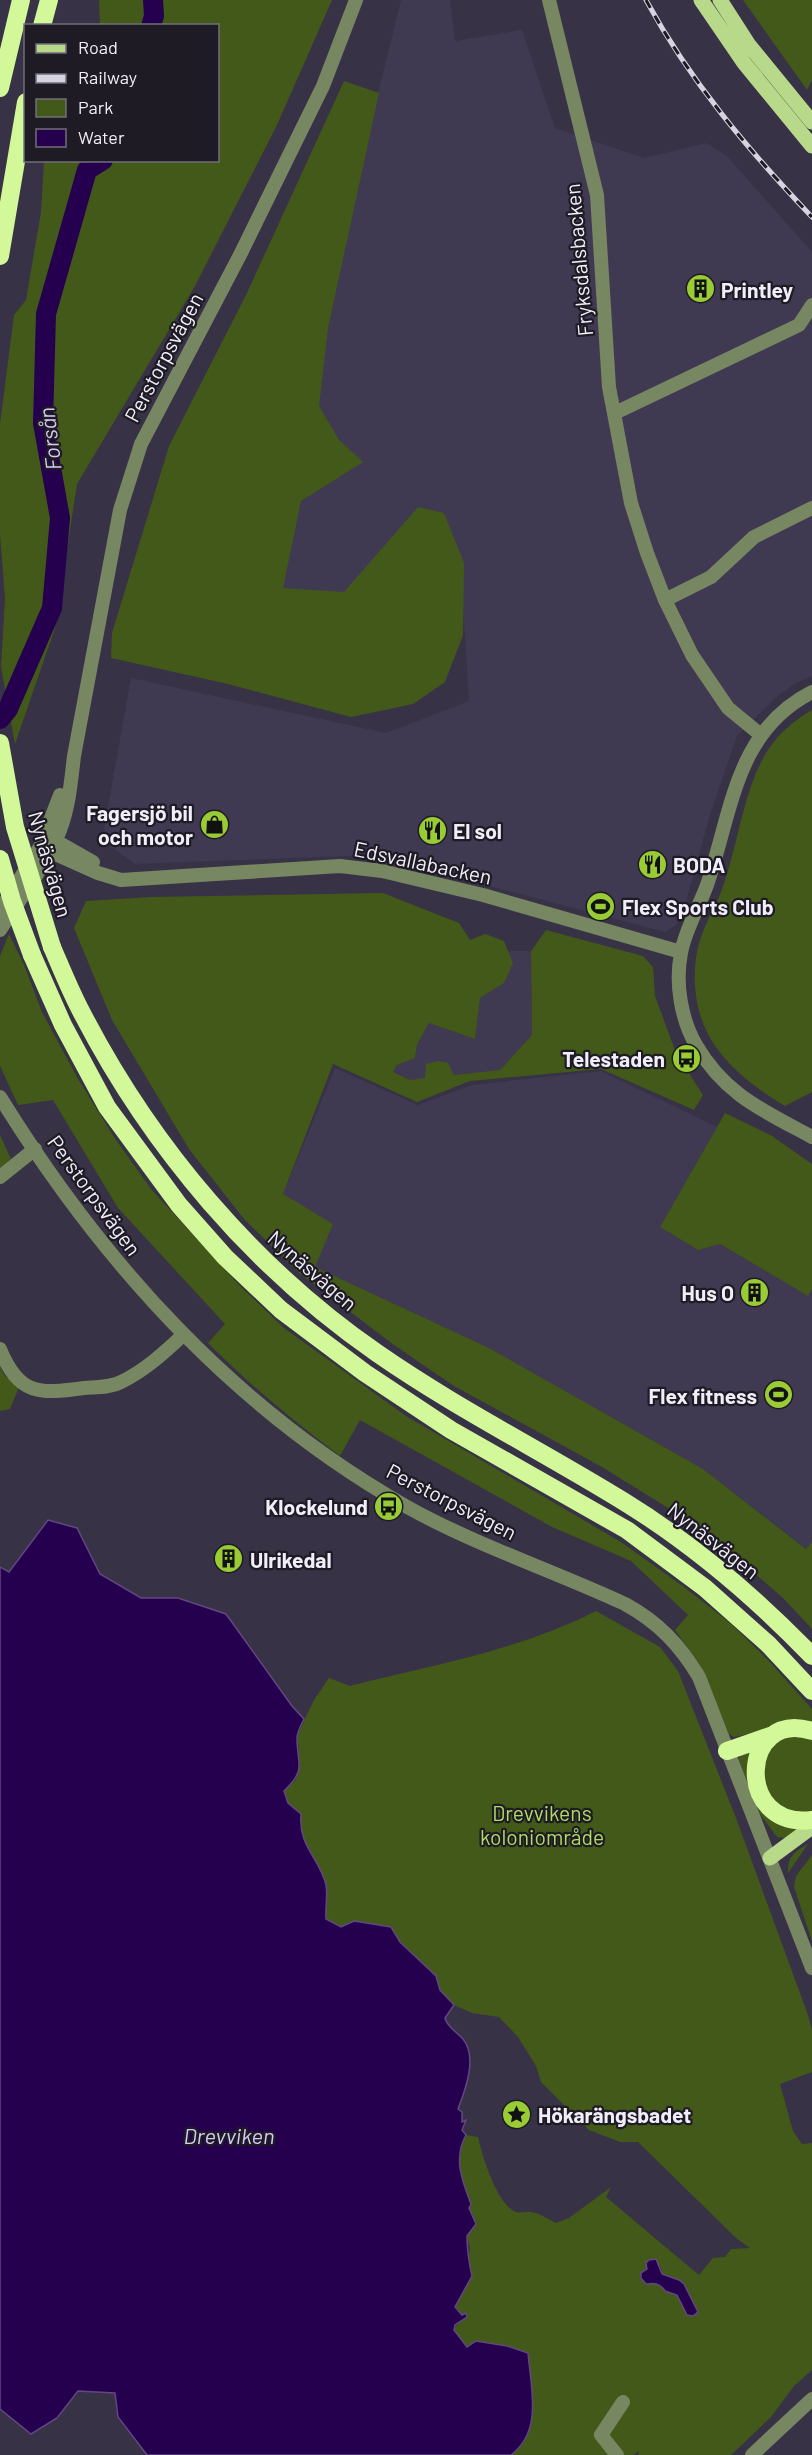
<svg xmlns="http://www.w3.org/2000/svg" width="812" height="2455" viewBox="0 0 812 2455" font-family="Barlow,sans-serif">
<rect width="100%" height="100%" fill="#373245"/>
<path fill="#403952" d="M401 0H450L455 41 522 30 555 128 644 158 706 143 727 156 812 252V676L793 685 775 698 737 736 710 815 684 909 676 925 665 932 372 855 135 864 102 840 131 678 386 733 469 701 465 634 456 546 344 594 281 590 318 410 324 335 363 154Z
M508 951H531L532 1035 500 1070 410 1080 393 1072 397 1065 415 1057 417 1045 429 1023 475 1039 480 998 504 983 512 963Z
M335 1068 418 1105 472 1085 601 1071 717 1127 660 1227 698 1250 720 1244 808 1296 812 1289V1542L807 1549 703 1469 489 1348 315 1267 283 1194Z"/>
<path fill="#435919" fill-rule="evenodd" d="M99 0H332L277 125 195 286 77 484 55 628 15 744 1 667 5 598 0 534V424L14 315 26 300 41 212 44 161 218 160V26L100 25Z
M743 0H812V80L807 90Z
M344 81 379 93 328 328 319 406 339 440 363 462 301 501 283 588 344 592 418 507 444 513 464 563 463 635 445 682 413 704 351 717 228 684 111 658 112 633 169 446 246 295Z
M812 710V1092L785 1106C745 1082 706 1051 697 1002 694 986 694 967 697 952 701 930 713 912 721 892 737 850 743 791 766 753 777 735 794 720 812 710Z
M383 893 459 923 470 940 485 934 504 941 513 963 504 983 480 998 475 1039 429 1023 417 1045 415 1058 397 1065 393 1072 410 1080 425 1078 426 1064 438 1061 448 1063 454 1075 500 1070 532 1035 531 951 546 930 643 956 653 967 655 996 676 1053 703 1095 694 1110 601 1069 470 1081 417 1102 333 1064 283 1194 333 1224 315 1267 489 1348 703 1469 806 1549 812 1542V1629L783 1598 735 1556 668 1508 602 1467 454 1386 394 1345 299 1273 244 1219 189 1149 112 1020 74 928 86 901 151 897Z
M9 934 24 965 42 1012 78 1079 114 1137 151 1189 238 1284 284 1328 406 1416 621 1542 684 1587 730 1623 768 1660 812 1709V1722C785 1717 761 1733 734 1737L729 1734 699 1663 675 1630 688 1615 631 1561 552 1527 360 1420 340 1456C293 1421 250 1385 208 1343L225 1324 118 1208 53 1100 18 1105 0 1066V956Z
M725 1113 772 1136 812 1164V1289L808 1296 720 1244 698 1250 660 1227Z
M0 1135 11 1159 0 1168Z
M0 1366 4 1375 19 1387 10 1409 0 1411Z
M596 1611 660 1647 678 1671 736 1818 808 2015 812 2030V2072L780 2084 793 2131 802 2144 812 2143V2370L794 2386 771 2417 731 2455H638L639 2451 633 2455H511L519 2449 468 2348 454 2330 462 2315 455 2307 472 2277 468 2261 470 2248 467 2236 473 2215 469 2208 471 2204C462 2181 453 2158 466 2135L478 2137C482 2155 497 2205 516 2212 520 2213 526 2212 530 2212 540 2213 548 2219 556 2223L569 2218 611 2187 606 2197 699 2275 713 2258 725 2257 731 2249 750 2248 736 2238 638 2142H620L589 2130 541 2082 536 2066 518 2037 499 2017 472 2013 454 2005 440 1990 436 1976 400 1942 391 1927 354 1921 341 1927 326 1919C325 1908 328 1896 326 1885 320 1858 298 1848 301 1814L288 1803 284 1791 296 1780 299 1751 297 1736 314 1700 329 1678 350 1686C432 1665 520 1650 596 1611ZM661 2267 662 2274 684 2284 694 2304 682 2301 677 2295 665 2291 661 2286 641 2273 647 2269Z
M786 1733 812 1735V1813C788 1814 780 1809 764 1792L763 1755Z
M757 1744 750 1782 806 1828 785 1838 777 1837 760 1814 739 1761V1754Z
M808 1844 788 1873C787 1857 795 1851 808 1844Z
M812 1855V1941L794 1887 796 1876Z"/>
<path fill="#25004e" stroke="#624782" stroke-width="1.5" d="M48 1520 77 1528 100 1574 141 1598H178L226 1614 292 1706 304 1719C301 1725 297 1732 297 1738 297 1765 307 1769 284 1791L288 1803 301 1814C298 1847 320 1858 326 1885 328 1896 325 1908 326 1919L341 1927 354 1921 391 1927 400 1942 436 1976 440 1990 454 2005 445 2018C447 2027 457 2032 463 2039 478 2057 465 2091 458 2109L462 2112V2122L466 2120 462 2130 466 2135C453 2158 462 2181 471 2204L469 2208 476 2224 467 2236C467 2249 469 2263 472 2276L455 2307 462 2315 466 2313 467 2317 455 2325 454 2330 467 2347 476 2341 507 2346 528 2353C531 2388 543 2431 511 2455H147L118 2417 115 2393 78 2391 57 2418 31 2434 0 2409V1567L9 1572Z
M656 2259 662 2274 679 2280 684 2284 698 2312 693 2316 687 2315 677 2295 665 2291C660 2283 655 2283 646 2284L641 2278V2273L647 2269 646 2263 649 2260Z"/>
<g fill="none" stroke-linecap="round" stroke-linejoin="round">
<path stroke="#25004e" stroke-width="20" d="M151 26 154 16 153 0
M0 719 8 709 52 608 60 518 43 423 46 314 87 170 103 160"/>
<path stroke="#778762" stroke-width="14" d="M549 0 597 195 609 387 631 503 647 553 665 600 692 655 728 708 761 735
M615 413 799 325 812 305
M665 600 711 577 754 537 812 508
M812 692C735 731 732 812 707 885 699 907 685 930 681 953 675 983 681 1019 696 1045 725 1095 764 1111 812 1137
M49 837 93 862
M40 847 98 873 121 880 340 866 382 871 483 895 681 952
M0 910 40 847 60 795
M0 930C20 898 47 865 60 830 69 807 71 781 74 756L120 510 141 444 240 255 323 86 356 0
M0 1097C104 1265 235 1410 409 1508 478 1546 554 1571 625 1604 658 1622 680 1645 699 1677L812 1968
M0 1177 35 1149
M0 1349C19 1396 40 1394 84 1388 96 1387 110 1388 121 1382 144 1371 164 1353 183 1335
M617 2455 601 2435 623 2402
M752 2455 812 2399"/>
<path stroke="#b8d88a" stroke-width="15" d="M701 0 744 63 812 146
M720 0 749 45 812 122
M770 1858 812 1827"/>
<path stroke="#d2f899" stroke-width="18" d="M42 26 49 0
M0 88 21 0
M0 256 26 102
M52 947C62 970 71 993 83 1015 152 1148 254 1268 377 1353 456 1408 542 1451 623 1501 693 1544 756 1598 812 1656
M32 955 63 1025 107 1107 179 1205 225 1257 281 1310 365 1373 451 1430 627 1530 705 1588 768 1644 812 1691
M812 1731C740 1708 734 1830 812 1820
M727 1751 773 1735"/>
<defs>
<path id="rail" d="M646 0C690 81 749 151 812 217"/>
</defs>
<use href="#rail" stroke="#d7d4e1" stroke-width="5"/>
<use href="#rail" stroke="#1e1b24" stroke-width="3" stroke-dasharray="9" stroke-linecap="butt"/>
<path stroke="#d2f899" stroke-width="18" d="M0 743 15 827 52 947
M0 859 12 901 32 955"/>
</g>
<defs>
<symbol id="building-disc" viewBox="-11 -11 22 22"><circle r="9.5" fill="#99cb35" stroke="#1e1b24"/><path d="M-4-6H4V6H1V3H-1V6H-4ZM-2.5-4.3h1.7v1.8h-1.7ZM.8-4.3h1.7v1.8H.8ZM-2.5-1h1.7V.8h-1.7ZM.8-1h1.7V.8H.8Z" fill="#111"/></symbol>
<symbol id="shop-disc" viewBox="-11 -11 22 22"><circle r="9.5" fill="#99cb35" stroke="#1e1b24"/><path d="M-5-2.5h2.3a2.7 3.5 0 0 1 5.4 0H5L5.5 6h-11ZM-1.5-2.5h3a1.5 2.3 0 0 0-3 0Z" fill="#111"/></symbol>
<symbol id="restaurant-disc" viewBox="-11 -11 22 22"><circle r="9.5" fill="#99cb35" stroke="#1e1b24"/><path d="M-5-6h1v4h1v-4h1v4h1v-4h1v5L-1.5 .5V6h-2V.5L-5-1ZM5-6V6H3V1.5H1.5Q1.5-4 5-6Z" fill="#111"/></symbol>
<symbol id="stadium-disc" viewBox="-11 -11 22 22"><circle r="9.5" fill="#99cb35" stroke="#1e1b24"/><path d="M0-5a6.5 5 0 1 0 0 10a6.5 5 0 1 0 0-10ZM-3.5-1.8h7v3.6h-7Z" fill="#111"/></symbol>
<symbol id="bus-disc" viewBox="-11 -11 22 22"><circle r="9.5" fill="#99cb35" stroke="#1e1b24"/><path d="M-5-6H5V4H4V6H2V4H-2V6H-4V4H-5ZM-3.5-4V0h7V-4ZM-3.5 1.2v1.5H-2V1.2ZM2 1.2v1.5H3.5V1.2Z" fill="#111"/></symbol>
<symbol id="sight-disc" viewBox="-11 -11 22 22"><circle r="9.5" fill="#99cb35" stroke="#1e1b24"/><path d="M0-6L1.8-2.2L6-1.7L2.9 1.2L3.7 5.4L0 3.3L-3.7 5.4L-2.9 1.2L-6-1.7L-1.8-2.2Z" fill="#111"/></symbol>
</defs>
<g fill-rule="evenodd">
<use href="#building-disc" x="684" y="272" width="33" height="33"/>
<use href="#shop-disc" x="198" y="808" width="33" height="33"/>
<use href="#restaurant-disc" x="416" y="814" width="33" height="33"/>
<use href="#restaurant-disc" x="636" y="848" width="33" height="33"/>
<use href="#stadium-disc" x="584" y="890" width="33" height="33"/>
<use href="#bus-disc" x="670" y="1042" width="33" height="33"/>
<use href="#building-disc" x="738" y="1276" width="33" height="33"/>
<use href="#stadium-disc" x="762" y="1378" width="33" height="33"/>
<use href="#bus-disc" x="372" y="1490" width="33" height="33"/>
<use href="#building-disc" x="212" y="1542" width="33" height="33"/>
<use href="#sight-disc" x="500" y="2098" width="33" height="33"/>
</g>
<g text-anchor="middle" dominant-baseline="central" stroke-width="4.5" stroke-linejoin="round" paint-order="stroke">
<g font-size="21" fill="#f1eefa" stroke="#1e1b24">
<text transform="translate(578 260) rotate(-95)">Fryksdalsbacken</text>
<text transform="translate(163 357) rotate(-62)">Perstorpsvägen</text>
<text transform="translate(423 862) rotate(12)">Edsvallabacken</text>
<text transform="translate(51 864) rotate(74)">Nynäsvägen</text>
<text transform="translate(95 1195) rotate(54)">Perstorpsvägen</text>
<text transform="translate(313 1270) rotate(41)">Nynäsvägen</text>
<text transform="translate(452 1501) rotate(27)">Perstorpsvägen</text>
<text transform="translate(714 1540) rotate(38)">Nynäsvägen</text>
</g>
<g font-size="21" font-weight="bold" fill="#f1eefa" stroke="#1e1b24" text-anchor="start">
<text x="721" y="289">Printley</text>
<text x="193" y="812" text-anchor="end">Fagersjö bil<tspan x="193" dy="24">och motor</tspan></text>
<text x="453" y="830">El sol</text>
<text x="673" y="864">BODA</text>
<text x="622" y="906">Flex Sports Club</text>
<text x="665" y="1058" text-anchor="end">Telestaden</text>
<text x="734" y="1292" text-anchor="end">Hus O</text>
<text x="757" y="1395" text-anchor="end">Flex fitness</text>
<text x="368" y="1506" text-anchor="end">Klockelund</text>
<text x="250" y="1559">Ulrikedal</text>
<text x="538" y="2114">Hökarängsbadet</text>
</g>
<g font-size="21" fill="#afdc63" stroke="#1e1b24">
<text x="542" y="1812">Drevvikens<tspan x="542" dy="24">koloniområde</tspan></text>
</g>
<g font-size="22" font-style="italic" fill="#d5c9f6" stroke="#1e1b24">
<text transform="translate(49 439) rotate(-97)">Forsån</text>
<text x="229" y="2135">Drevviken</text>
</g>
</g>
<rect x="24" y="24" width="195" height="138" fill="#1e1b24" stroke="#726f7a" stroke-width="1.5"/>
<rect x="36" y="44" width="30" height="9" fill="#b8d88a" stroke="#726f7a" stroke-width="1.5"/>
<text x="78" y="54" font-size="18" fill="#f1eefa">Road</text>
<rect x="36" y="74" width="30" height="9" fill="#d7d4e1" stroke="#726f7a" stroke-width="1.5"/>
<text x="78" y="84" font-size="18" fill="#f1eefa">Railway</text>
<rect x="36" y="99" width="30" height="18" fill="#435919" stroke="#726f7a" stroke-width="1.5"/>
<text x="78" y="114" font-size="18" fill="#f1eefa">Park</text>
<rect x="36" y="129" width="30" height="18" fill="#25004e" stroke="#726f7a" stroke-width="1.5"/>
<text x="78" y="144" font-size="18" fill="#f1eefa">Water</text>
</svg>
